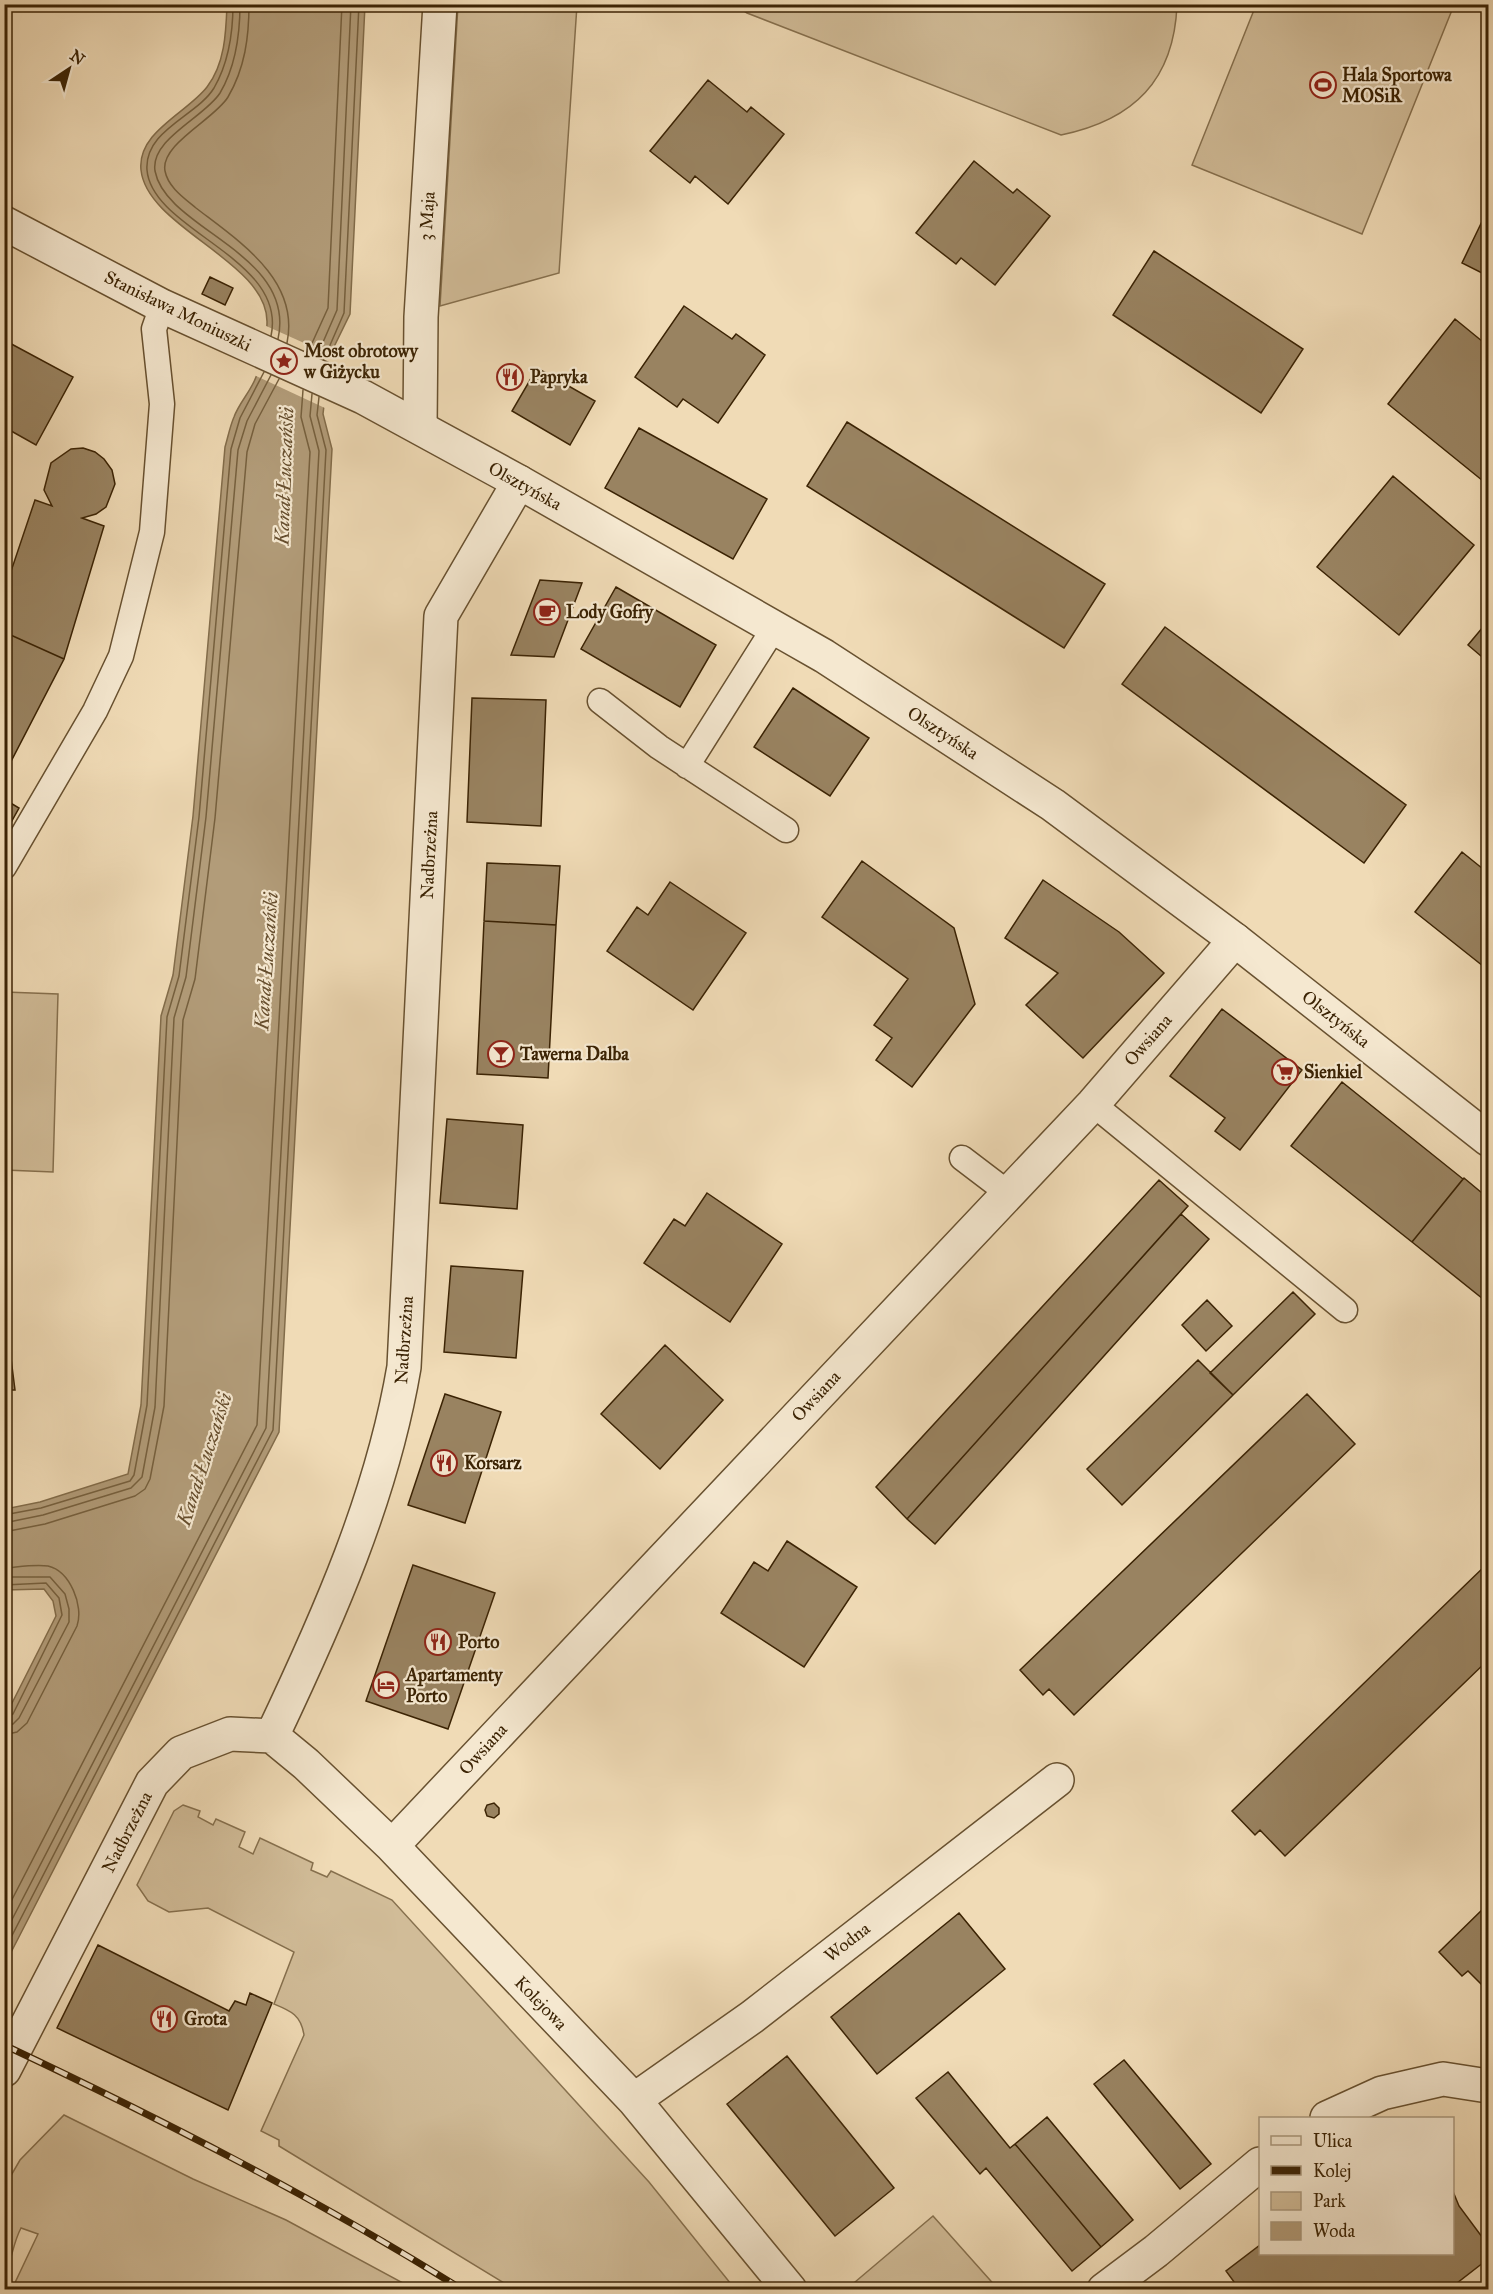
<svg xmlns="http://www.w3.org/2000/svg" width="1493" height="2294" viewBox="0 0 1493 2294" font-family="'IM FELL Great Primer',serif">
<rect width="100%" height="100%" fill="#f0dbb6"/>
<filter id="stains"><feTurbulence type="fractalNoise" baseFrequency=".00333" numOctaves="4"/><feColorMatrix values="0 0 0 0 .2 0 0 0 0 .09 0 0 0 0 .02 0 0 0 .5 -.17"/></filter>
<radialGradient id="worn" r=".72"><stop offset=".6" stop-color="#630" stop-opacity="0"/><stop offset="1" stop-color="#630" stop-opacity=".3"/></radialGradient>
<path fill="#d1bc98" stroke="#86704e" stroke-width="1.5" d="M458 5H577L559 273 440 306Z
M735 5 1177 4V5C1174 80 1134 120 1061 135L747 13Z
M1256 5H1454L1362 234 1192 165Z
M5 992 58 994 53 1172 5 1170Z
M183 1805 200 1811 198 1817 213 1825 216 1819 245 1832 239 1847 253 1854 260 1838 313 1863 311 1870 327 1877 331 1871 392 1900 649 2182 735 2289H514L279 2146V2140L261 2131 304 2035C301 2015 291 2011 274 2004L294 1952 208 1908 169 1912 148 1901 137 1885 174 1811Z
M64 2115 193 2179 286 2220 414 2289H12L38 2234 21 2228C13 2243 12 2259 5 2275V2177L9 2179 20 2160Z
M933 2216 998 2289H861L855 2282Z"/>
<path fill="#b29c79" stroke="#826c4a" stroke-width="1.5" d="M227 5H365L350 314 330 355 323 414 332 449 279 1432 5 1964V1717L56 1616 53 1601 44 1589 5 1590V1509L40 1502 128 1474 141 1405 161 1016 173 975 193 816 225 447C228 437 230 426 234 417 239 403 251 391 256 377 262 362 267 339 267 323 269 262 147 228 141 170 137 132 187 113 207 87 225 64 226 32 227 5Z"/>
<path fill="#f0dbb6" d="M264 325 333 356 327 409 254 375Z"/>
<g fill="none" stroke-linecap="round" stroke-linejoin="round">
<path stroke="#76603e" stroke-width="1.5" d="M233 4C233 34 229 62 214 88 197 116 144 130 147 170 152 231 288 258 271 336
M240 4C240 35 236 66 220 93 205 117 150 139 155 171 166 230 297 253 278 339
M249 4C249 37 245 68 228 97 215 119 160 144 165 171 168 187 184 198 196 208 240 242 300 280 287 343
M308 352 328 308 342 4
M317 356 337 310 351 4
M324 359 344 313 359 4
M4 1515 41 1508 130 1481 134 1475 147 1405 167 1017 179 976 199 817 231 449 240 418 264 372
M4 1523 43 1515 131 1488 142 1477 155 1407 174 1018 186 977 206 817 238 450 247 421 271 375
M4 1532 45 1524 135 1496 145 1489 150 1479 164 1406 183 1020 195 979 215 818 247 452 255 424 279 379
M4 1568C18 1567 35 1564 48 1566 70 1571 84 1606 77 1626L27 1723 17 1732 4 1735
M4 1577H50L65 1594 69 1609V1622L19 1718 13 1724 4 1726
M4 1585 46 1583 59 1598 62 1615 13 1714 4 1718
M4 1915 257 1425 310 452 301 417 303 390
M4 1935 266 1428 319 451 310 416 312 394
M4 1951 273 1430 326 450 317 415 319 397"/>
</g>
<path fill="#998361" stroke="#3b2304" stroke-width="1.5" d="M708 80 747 112 751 107 784 134 728 204 695 176 690 183 650 151Z
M974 161 1013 193 1017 189 1050 216 995 285 961 258 956 264 916 233Z
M1488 209V276L1462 263Z
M1154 251 1303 349 1261 413 1113 315Z
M210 277 233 288 225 305 202 294Z
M684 306 732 339 736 334 765 355 718 423 683 399 677 407 635 377Z
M1455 319 1488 346V485L1388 404Z
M4 340 73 377 36 445 4 427Z
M537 368 595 401 570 445 512 411Z
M847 422 1105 584 1064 648 807 486Z
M639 428 767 499 733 559 605 488Z
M83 448 95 452 104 459 112 470 115 484 106 507 96 514 82 518 104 526 64 659 4 632V592L35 500 52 506 44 490 51 463 71 449Z
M1393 476 1474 545 1399 635 1317 567Z
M540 580 582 583 554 657 511 655Z
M616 587 716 645 680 707 581 649Z
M1488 621V662L1468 645Z
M1165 627 1406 805 1364 863 1122 684Z
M4 632 64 659 4 775Z
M793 688 869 738 830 796 754 747Z
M472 698 546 700 541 826 467 822Z
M4 799 19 808 4 835Z
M1462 852 1488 873V970L1415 912Z
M862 861 954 928 975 1004 912 1087 876 1060 892 1038 874 1025 908 979 822 917Z
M487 863 560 866 556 925 484 921Z
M1043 880 1119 932 1164 973 1083 1058 1026 1005 1058 973 1005 938Z
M670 882 746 933 693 1010 607 951 637 907 648 915Z
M484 921 556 925 548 1078 477 1074Z
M1222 1009 1302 1070 1240 1150 1215 1131 1225 1118 1170 1076Z
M1342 1082 1463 1179 1412 1242 1291 1146Z
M447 1119 523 1125 517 1209 440 1203Z
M1464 1178 1488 1198V1303L1412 1242Z
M1159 1180 1188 1206 907 1519 876 1487Z
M707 1193 782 1244 730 1322 644 1263 674 1219 685 1226Z
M1181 1214 1209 1239 935 1544 907 1519Z
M451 1266 523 1271 516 1358 444 1352Z
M1293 1292 1315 1314 1233 1395 1210 1373Z
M1207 1300 1232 1326 1206 1351 1182 1325Z
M4 1334 8 1335 15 1390H4Z
M665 1345 723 1400 660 1469 601 1414Z
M1198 1360 1233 1395 1122 1505 1087 1469Z
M445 1394 501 1412 465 1523 408 1505Z
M1307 1394 1355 1444 1074 1715 1049 1689 1043 1695 1020 1670Z
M787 1541 857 1587 804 1667 721 1613 754 1562 768 1571Z
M1488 1563V1660L1285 1856 1260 1830 1255 1835 1232 1811Z
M413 1565 495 1593 448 1729 366 1701Z
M494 1803 499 1808V1814L494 1818 487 1816 485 1810 487 1805Z
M1488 1904V1991L1468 1971 1462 1976 1439 1952Z
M959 1913 1005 1969 877 2074 831 2017Z
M98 1945 229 2011 235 2001 246 2005 250 1993 272 2003 228 2110 57 2028Z
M787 2056 894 2188 835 2236 727 2104Z
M1124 2060 1211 2164 1180 2189 1094 2084Z
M948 2072 1010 2148 1015 2144 1101 2247 1072 2271 986 2168 980 2174 916 2098Z
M1047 2117 1133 2220 1101 2247 1015 2144Z
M1452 2189 1459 2206 1488 2245V2259L1448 2290H1240L1226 2271 1260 2245V2254H1452Z"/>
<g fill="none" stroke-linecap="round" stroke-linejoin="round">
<defs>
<path id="service" d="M600 701 659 747 786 830
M687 766 774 628
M4 867 95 711 121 656 152 532 162 404 154 329 162 306
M1093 1104 1345 1310
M962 1158 1008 1193"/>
<path id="minor" d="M420 427 421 317 440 4
M272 1736C328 1618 382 1497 404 1367L441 616 519 482
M272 1736 306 1764 392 1846 634 2100 790 2290
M392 1846 1093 1104 1235 940
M4 2070 152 1783 181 1753 230 1734 272 1736
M634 2100 752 2017 1057 1780
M1327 2118 1382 2093 1443 2079 1488 2086
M1104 2290 1156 2251 1260 2164"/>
<path id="tertiary" d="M4 223 162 306 363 397 519 482 824 656 1053 805 1235 940 1488 1139"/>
</defs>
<use href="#service" stroke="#685130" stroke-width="27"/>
<use href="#minor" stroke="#685130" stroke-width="36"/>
<use href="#tertiary" stroke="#685130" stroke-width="36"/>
<use href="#service" stroke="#f5e8d0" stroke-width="24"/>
<use href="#minor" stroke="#f5e8d0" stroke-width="33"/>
<use href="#tertiary" stroke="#f5e8d0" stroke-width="33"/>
<defs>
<path id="rail" d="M4 2045C161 2119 316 2198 463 2290"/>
</defs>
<use href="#rail" stroke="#3b2304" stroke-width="7"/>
<use href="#rail" stroke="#f5e8d0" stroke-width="4.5" stroke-dasharray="14" stroke-linecap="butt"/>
</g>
<defs>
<symbol id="stadium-ring" viewBox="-11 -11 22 22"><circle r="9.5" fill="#f5e8d0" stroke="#8f2418" stroke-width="1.5"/><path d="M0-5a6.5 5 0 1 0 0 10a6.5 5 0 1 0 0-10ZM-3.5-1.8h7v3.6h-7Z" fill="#8f2418"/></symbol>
<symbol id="sight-ring" viewBox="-11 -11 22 22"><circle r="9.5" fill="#f5e8d0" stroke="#8f2418" stroke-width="1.5"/><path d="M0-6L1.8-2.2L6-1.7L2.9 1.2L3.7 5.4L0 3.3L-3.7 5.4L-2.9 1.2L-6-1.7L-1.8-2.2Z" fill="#8f2418"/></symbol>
<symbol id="restaurant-ring" viewBox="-11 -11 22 22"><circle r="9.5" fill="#f5e8d0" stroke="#8f2418" stroke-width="1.5"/><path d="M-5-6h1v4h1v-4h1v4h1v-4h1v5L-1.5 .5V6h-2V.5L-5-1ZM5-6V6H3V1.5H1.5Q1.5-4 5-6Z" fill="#8f2418"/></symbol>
<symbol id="cafe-ring" viewBox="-11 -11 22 22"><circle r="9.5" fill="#f5e8d0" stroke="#8f2418" stroke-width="1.5"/><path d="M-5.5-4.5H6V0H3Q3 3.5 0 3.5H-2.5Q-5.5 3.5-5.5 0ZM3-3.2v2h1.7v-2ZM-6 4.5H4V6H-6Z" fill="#8f2418"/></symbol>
<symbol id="bar-ring" viewBox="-11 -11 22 22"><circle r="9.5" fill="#f5e8d0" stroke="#8f2418" stroke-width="1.5"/><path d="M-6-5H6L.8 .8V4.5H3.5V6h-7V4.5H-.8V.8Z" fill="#8f2418"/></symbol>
<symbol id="supermarket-ring" viewBox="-11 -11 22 22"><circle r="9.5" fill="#f5e8d0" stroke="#8f2418" stroke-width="1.5"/><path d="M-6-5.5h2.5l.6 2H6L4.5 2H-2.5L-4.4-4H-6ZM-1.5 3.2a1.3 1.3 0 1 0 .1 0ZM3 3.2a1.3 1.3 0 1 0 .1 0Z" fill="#8f2418"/></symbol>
<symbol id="hotel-ring" viewBox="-11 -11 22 22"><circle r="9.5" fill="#f5e8d0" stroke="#8f2418" stroke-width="1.5"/><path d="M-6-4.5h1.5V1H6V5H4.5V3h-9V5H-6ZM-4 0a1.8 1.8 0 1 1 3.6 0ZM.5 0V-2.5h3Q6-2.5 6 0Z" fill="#8f2418"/></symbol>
</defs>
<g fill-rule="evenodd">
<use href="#stadium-ring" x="1308" y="70" width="30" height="30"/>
<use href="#sight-ring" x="269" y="346" width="30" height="30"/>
<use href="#restaurant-ring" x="495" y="362" width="30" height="30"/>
<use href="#cafe-ring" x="532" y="597" width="30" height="30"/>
<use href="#bar-ring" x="486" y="1039" width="30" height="30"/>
<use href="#supermarket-ring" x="1270" y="1057" width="30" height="30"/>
<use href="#restaurant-ring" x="429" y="1448" width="30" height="30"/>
<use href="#restaurant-ring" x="423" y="1627" width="30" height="30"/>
<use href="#hotel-ring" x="371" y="1670" width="30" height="30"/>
<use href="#restaurant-ring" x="149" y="2004" width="30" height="30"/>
</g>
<g text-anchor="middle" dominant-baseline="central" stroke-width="4.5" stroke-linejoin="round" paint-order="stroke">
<g font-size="18" font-weight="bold" fill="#3b2304" stroke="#f5e8d0" text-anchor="start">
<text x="1342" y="75">Hala Sportowa<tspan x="1342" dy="21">MOSiR</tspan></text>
<text x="304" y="351">Most obrotowy<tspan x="304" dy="21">w Giżycku</tspan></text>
<text x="530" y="377">Papryka</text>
<text x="566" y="612">Lody Gofry</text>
<text x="520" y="1054">Tawerna Dalba</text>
<text x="1304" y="1072">Sienkiel</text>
<text x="464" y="1463">Korsarz</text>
<text x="458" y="1642">Porto</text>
<text x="406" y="1675">Apartamenty<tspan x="406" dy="21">Porto</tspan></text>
<text x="184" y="2019">Grota</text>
</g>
<g font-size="18" fill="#3b2304" stroke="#f5e8d0">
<text transform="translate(427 216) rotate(-86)">3 Maja</text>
<text transform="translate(178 311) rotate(26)">Stanisława Moniuszki</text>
<text transform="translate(525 486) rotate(29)">Olsztyńska</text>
<text transform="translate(943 733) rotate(33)">Olsztyńska</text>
<text transform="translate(429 855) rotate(-87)">Nadbrzeżna</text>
<text transform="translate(1336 1019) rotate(38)">Olsztyńska</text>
<text transform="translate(1148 1040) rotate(-49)">Owsiana</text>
<text transform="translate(404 1340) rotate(-86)">Nadbrzeżna</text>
<text transform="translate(816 1396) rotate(-47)">Owsiana</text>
<text transform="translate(483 1749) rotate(-48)">Owsiana</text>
<text transform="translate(127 1832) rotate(-63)">Nadbrzeżna</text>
<text transform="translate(847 1942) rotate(-38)">Wodna</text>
<text transform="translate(541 2003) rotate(46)">Kolejowa</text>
</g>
<g font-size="20" font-style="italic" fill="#654d2d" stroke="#f5e8d0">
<text transform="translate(284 476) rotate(-88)">Kanał Łuczański</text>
<text transform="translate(266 961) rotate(-86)">Kanał Łuczański</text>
<text transform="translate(204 1459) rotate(-72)">Kanał Łuczański</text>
</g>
</g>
<rect width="1493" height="2294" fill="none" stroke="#f0dbb6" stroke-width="24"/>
<rect x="6" y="6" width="1481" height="2282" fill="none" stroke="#3b2304" stroke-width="3"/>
<rect x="12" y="12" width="1469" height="2270" fill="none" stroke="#3b2304" stroke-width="1.5"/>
<rect x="1259" y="2117" width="195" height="138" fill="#f5e8d0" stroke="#ab997e" stroke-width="1.5"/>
<rect x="1271" y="2136" width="30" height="9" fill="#f5e8d0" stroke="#ab997e" stroke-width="1.5"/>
<text x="1313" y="2147" font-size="18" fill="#3b2304">Ulica</text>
<rect x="1271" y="2166" width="30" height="9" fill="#3b2304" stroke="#ab997e" stroke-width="1.5"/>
<text x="1313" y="2177" font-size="18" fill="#3b2304">Kolej</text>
<rect x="1271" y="2192" width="30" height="18" fill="#d1bc98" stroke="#ab997e" stroke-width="1.5"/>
<text x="1313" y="2207" font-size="18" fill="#3b2304">Park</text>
<rect x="1271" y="2222" width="30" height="18" fill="#b29c79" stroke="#ab997e" stroke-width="1.5"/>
<text x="1313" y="2237" font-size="18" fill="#3b2304">Woda</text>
<g transform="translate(69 69) rotate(36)" stroke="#f5e8d0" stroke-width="4.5" paint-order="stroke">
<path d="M0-4.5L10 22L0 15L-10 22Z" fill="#3b2304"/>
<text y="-9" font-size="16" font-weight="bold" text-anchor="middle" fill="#3b2304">N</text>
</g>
<rect width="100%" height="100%" filter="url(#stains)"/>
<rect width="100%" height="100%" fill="url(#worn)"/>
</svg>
